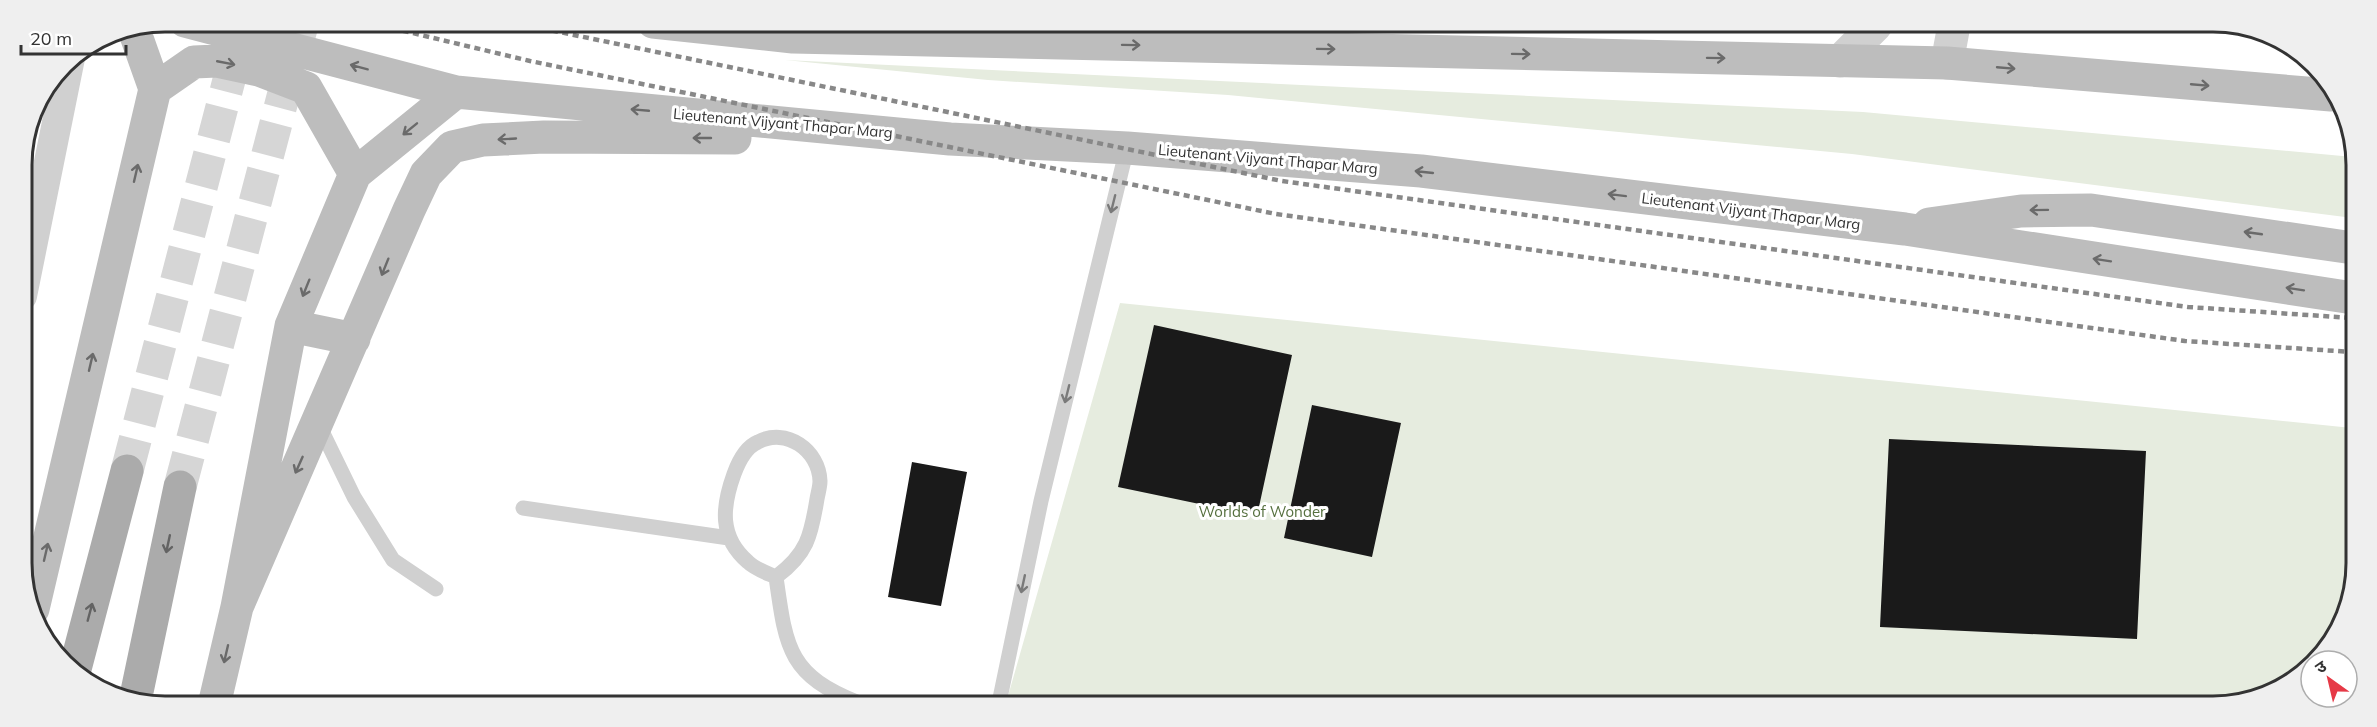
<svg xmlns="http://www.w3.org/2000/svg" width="2377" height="727" viewBox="0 0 2377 727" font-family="Mulish,'Noto Sans Devanagari',sans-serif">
<rect width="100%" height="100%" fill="#fff"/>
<path fill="#e6ecdf" d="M785 60 1863 112 2353 157V218L1852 154 1228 95 988 80Z
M1120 303 2352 428 2351 599 2332 642 2314 661H2311L2300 676 2222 706 1006 703Z"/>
<path fill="#1a1a1a" d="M1154 325 1292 355 1257 516 1118 487Z
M1312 405 1401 423 1372 557 1284 538Z
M1889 439 2146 451 2137 639 1880 627Z
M912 462 967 472 941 606 888 597Z"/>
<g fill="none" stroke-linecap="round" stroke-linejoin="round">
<path stroke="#d6d6d6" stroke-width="33" stroke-dasharray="33 16" stroke-linecap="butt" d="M127 471 240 38
M180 487 303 21"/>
<path stroke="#d0d0d0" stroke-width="15" d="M318 423 354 497 393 560 436 589
M523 508 729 538
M776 577C767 573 755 569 748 562 719 537 722 507 734 474 738 463 746 447 758 442 786 427 819 450 820 481 820 487 818 493 817 499 811 536 807 554 776 577 786 648 788 675 859 703
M999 703 1041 501 1127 148"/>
<path stroke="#d0d0d0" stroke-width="30" d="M22 296 70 58"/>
<path stroke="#d0d0d0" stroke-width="33" d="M1840 61 1876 25
M1947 63 1954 25"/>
<path stroke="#bdbdbd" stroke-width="33" d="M185 21 456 92 950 139 1127 148 1421 171 1905 229 2353 298
M653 22 793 37 1947 63 2331 95
M155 89 194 62 217 61 259 70 306 88 355 174
M1929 224 2021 211 2091 210 2353 248
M291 326 354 339
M237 607 409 210 426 174 452 147 483 140 544 137 735 138
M33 609 155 89 133 27
M215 701 237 607 291 326 355 174 456 92"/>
<path stroke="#ababab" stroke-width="33" d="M75 669 127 471
M135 701 180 487"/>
<path stroke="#888" stroke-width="4.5" stroke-dasharray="6 4.5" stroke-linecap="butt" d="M362 21 530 61 1276 214 2185 341 2352 352
M511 22 1282 181 2188 307 2352 318"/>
</g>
<defs><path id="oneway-shaft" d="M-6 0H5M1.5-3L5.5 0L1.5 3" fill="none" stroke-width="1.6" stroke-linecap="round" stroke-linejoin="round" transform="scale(1.5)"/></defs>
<g stroke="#6a6a6a">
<use href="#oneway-shaft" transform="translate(1131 45) rotate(1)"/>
<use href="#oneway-shaft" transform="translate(1326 49) rotate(1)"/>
<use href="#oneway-shaft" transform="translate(1521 54) rotate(1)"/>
<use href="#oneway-shaft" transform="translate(1716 58) rotate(1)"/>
<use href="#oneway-shaft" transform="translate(226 63) rotate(11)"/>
<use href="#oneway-shaft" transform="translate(359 67) rotate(-165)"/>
<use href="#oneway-shaft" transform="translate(2006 68) rotate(5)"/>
<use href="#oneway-shaft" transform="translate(2200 85) rotate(5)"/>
<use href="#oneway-shaft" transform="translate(640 110) rotate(-175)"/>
<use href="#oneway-shaft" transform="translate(410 129) rotate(141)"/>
<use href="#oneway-shaft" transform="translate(702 138) rotate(-180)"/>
<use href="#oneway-shaft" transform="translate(507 139) rotate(177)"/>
<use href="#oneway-shaft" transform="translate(1424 172) rotate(-174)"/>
<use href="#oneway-shaft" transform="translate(136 173) rotate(-77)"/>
<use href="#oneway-shaft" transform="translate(1617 195) rotate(-173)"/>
<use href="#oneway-shaft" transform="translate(2039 210) rotate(179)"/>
<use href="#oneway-shaft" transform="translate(2253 233) rotate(-172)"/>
<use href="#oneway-shaft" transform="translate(2102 260) rotate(-171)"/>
<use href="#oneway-shaft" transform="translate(385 267) rotate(112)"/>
<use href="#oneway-shaft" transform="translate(306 288) rotate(112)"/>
<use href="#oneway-shaft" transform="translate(2295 289) rotate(-171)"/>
<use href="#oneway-shaft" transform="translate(91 362) rotate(-77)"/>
<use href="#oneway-shaft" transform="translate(299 465) rotate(114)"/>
<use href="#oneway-shaft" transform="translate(46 552) rotate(-77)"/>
<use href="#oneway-shaft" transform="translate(226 654) rotate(103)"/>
</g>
<g stroke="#7a7a7a">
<use href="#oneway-shaft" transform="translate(1113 204) rotate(104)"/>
<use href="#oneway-shaft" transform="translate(1067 394) rotate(104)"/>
<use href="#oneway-shaft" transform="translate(1023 584) rotate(102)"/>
</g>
<g stroke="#636363">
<use href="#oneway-shaft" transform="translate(168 544) rotate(102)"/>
<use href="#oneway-shaft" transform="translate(90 612) rotate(-75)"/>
</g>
<g text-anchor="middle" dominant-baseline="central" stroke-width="6" stroke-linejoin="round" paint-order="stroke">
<g font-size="15" fill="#333" stroke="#fff">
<text transform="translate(783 123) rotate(5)">Lieutenant Vijyant Thapar Marg</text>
<text transform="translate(1268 159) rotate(5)">Lieutenant Vijyant Thapar Marg</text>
<text transform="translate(1751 211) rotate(7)">Lieutenant Vijyant Thapar Marg</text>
</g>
<g font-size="15" fill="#56703f" stroke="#fff">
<text x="1262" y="511">Worlds of Wonder</text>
</g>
</g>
<path d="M0 0H2377V727H0ZM165 32H2213A133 133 0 0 1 2346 165V563A133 133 0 0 1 2213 696H165A133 133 0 0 1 32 563V165A133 133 0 0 1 165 32Z" fill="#efefef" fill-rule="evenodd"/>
<path fill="none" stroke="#333" stroke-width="3" d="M165 32H2213A133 133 0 0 1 2346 165V563A133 133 0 0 1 2213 696H165A133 133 0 0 1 32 563V165A133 133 0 0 1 165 32Z"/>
<g transform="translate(2329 679) rotate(326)"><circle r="28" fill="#ffffff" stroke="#adadad" stroke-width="1.5"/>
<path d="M0-4.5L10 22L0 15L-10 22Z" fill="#e63946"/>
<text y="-9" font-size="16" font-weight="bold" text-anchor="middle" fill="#333333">उ</text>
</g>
<path d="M21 45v9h105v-9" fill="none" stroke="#333333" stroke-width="3"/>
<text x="30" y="45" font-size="18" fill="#333333" stroke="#ffffff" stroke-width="4.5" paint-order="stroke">20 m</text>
</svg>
